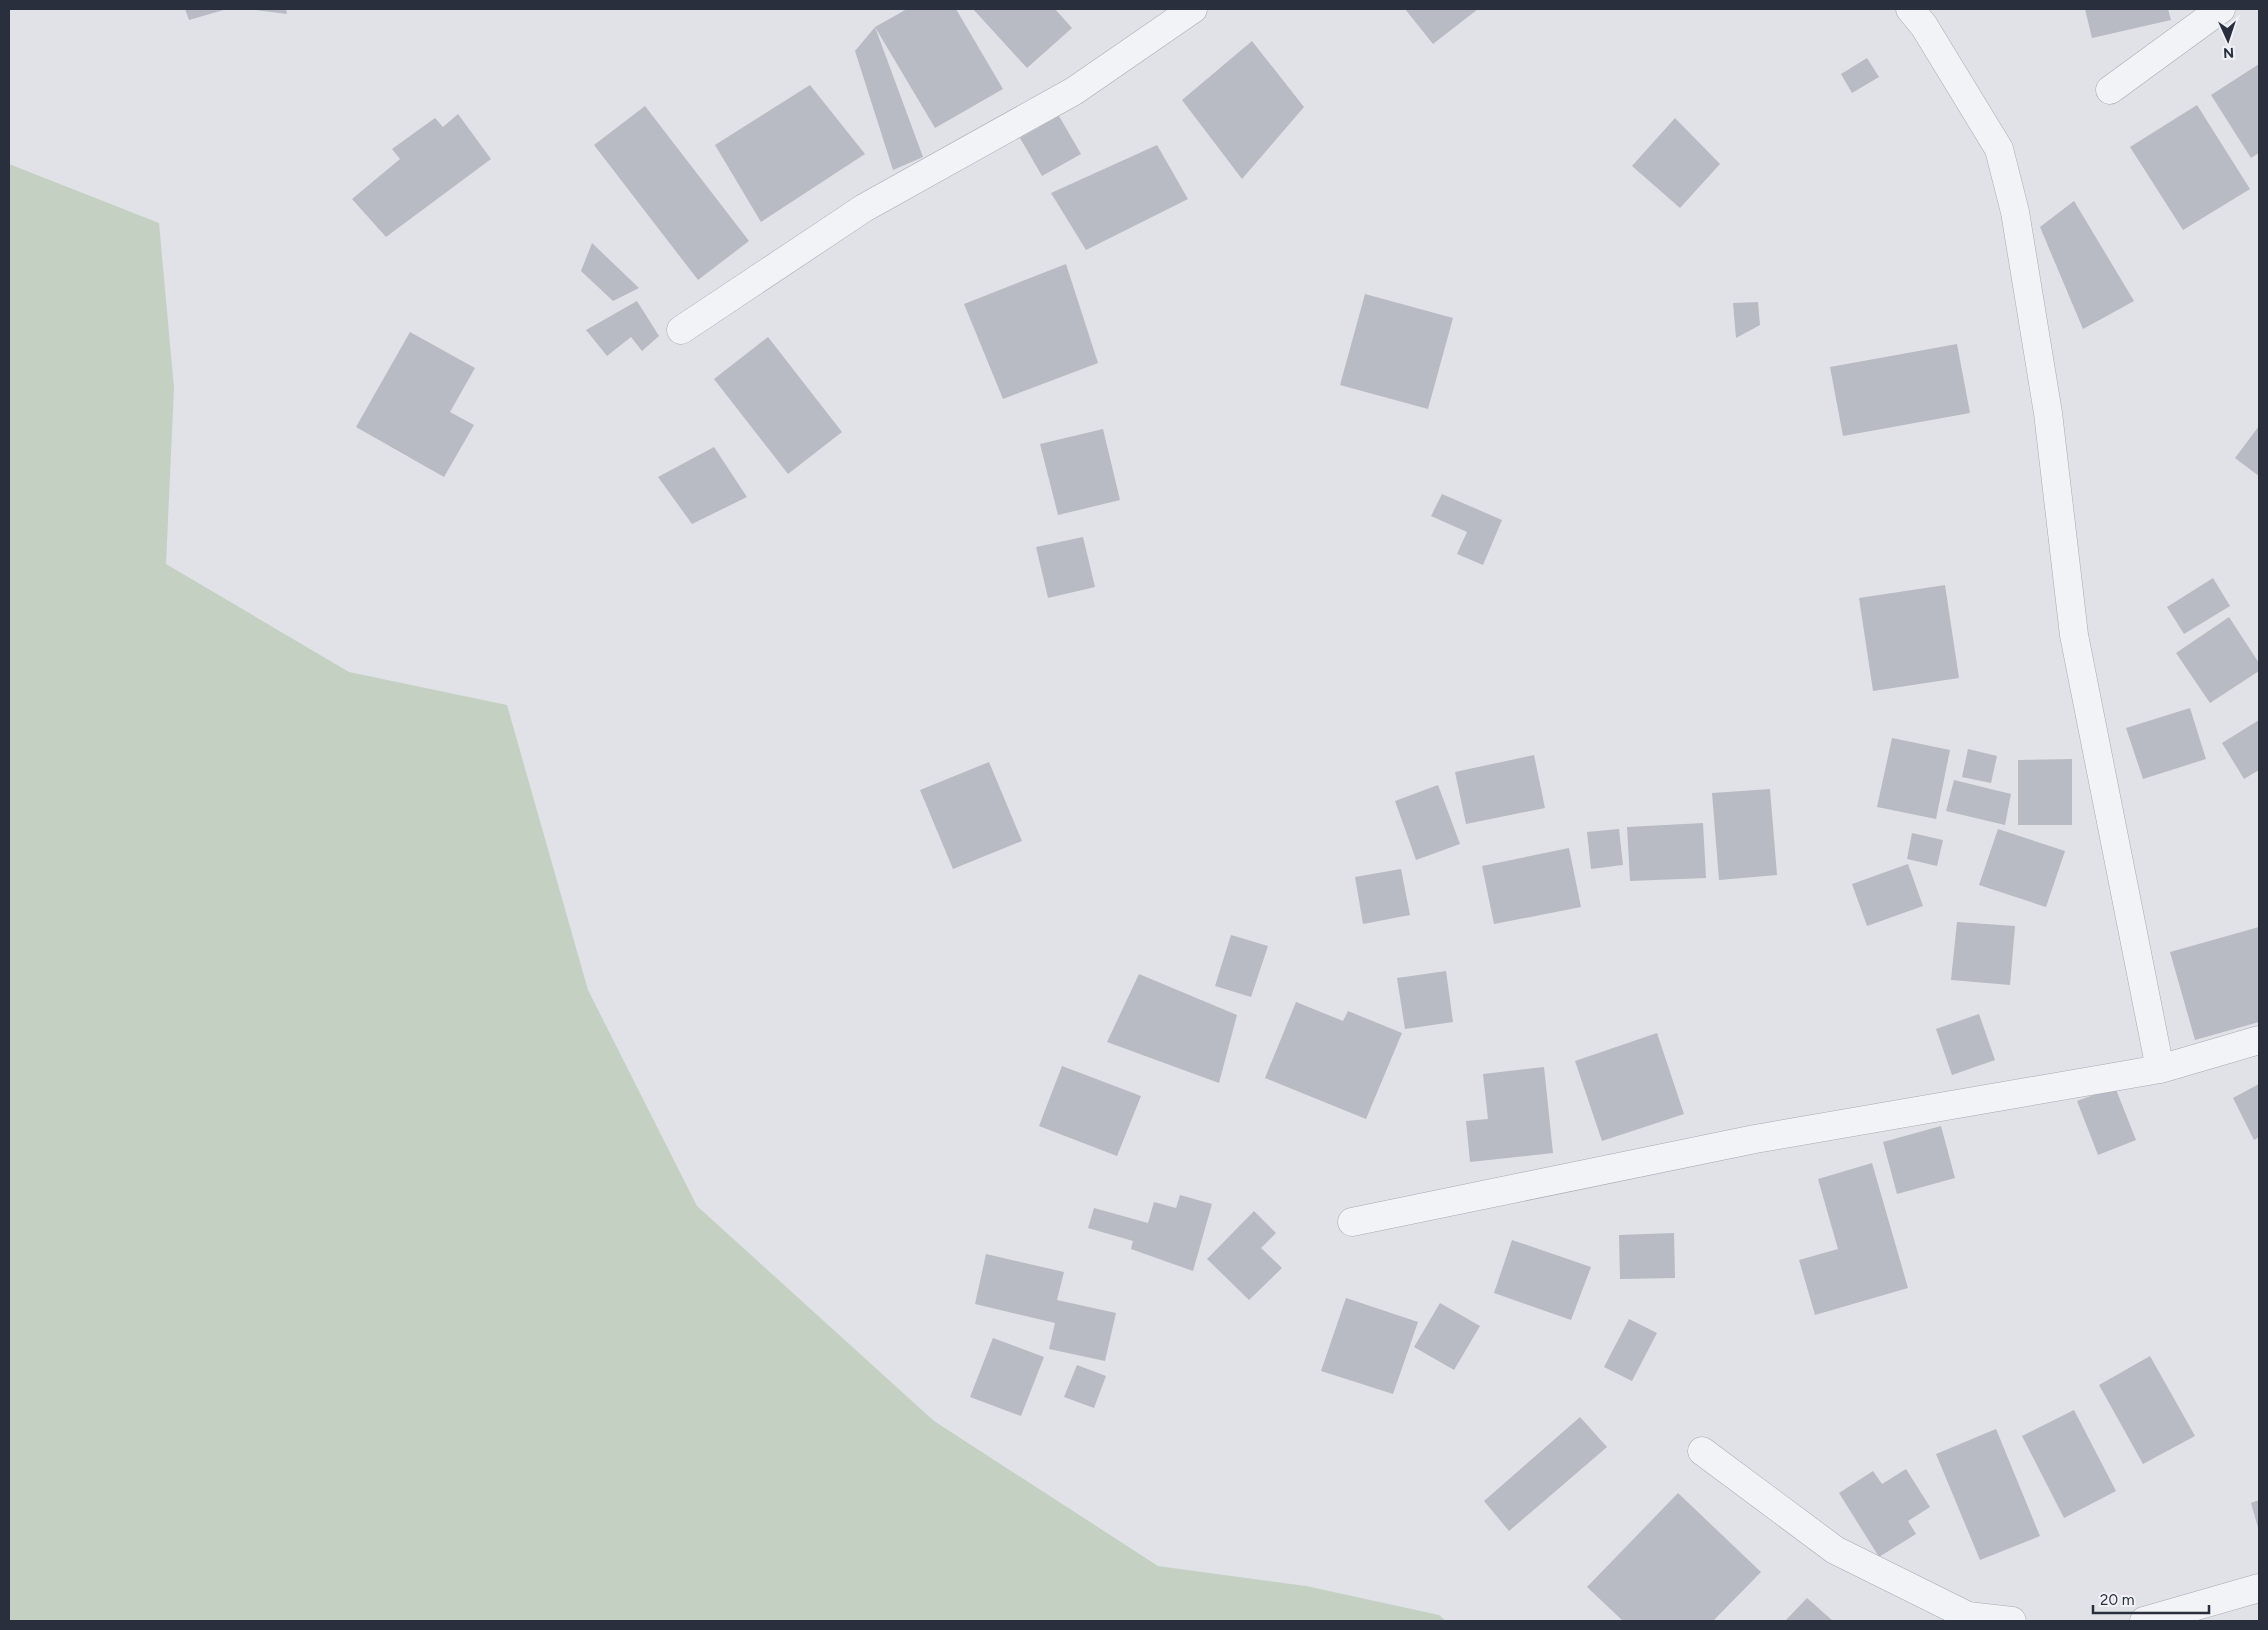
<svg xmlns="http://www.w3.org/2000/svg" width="2268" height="1630" viewBox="0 0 2268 1630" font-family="Figtree,sans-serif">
<rect width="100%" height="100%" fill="#e0e2e8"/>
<path fill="#c4d1c2" d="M9 164 159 223 174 388 166 564 349 672 507 705 588 990 697 1206 934 1421 1158 1566 1306 1586 1439 1615 1446 1621H9Z"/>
<path fill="#b8bbc4" d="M185 9H227L189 20Z
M255 9H286L287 14 255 10Z
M907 9H956L1003 89 935 128 875 27Z
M973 9H1055L1072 28 1027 68Z
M1405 9H1478L1433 44Z
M2085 9H2168L2171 20 2092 38Z
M875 27 923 157 893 170 855 51Z
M1252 41 1304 107 1242 179 1182 100Z
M1867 58 1879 77 1852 93 1841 74Z
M2259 64V153L2251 158 2211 95Z
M810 85 865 154 761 222 715 145Z
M2197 105 2250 189 2183 230 2130 147Z
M645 106 749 241 698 280 594 145Z
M458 114 491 159 386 237 352 199 400 159 392 149 435 118 443 127Z
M1059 116 1081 154 1042 176 1020 138Z
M1675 118 1720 164 1680 208 1632 166Z
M1157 145 1188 199 1086 250 1051 193Z
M2074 201 2134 301 2083 329 2040 227Z
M592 243 639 288 613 301 581 271Z
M1066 264 1098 363 1003 399 964 304Z
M1365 294 1453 318 1428 409 1340 385Z
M637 301 659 336 642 351 631 337 607 356 586 330Z
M1758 302 1760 325 1736 338 1733 303Z
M410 332 475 368 450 412 474 425 444 477 356 427Z
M768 337 842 432 788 474 714 379Z
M1957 344 1970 413 1843 436 1830 367Z
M2259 426V476L2235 458Z
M1103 429 1120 500 1058 515 1040 444Z
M714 447 747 497 692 524 658 477Z
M1442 494 1502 520 1483 565 1457 554 1467 532 1431 516Z
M1083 537 1095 587 1048 598 1036 547Z
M2213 578 2230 606 2184 634 2167 607Z
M1945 585 1959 678 1873 691 1859 598Z
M2229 617 2259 663V671L2210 703 2176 653Z
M2190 708 2206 759 2143 779 2126 728Z
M2259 720V770L2244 779 2222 743Z
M1892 738 1950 750 1936 819 1877 807Z
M1968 749 1997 756 1991 783 1962 777Z
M1534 755 1545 808 1466 824 1455 772Z
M2072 759V825H2018V760Z
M989 762 1022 841 953 869 920 790Z
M1954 780 2011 794 2005 825 1946 811Z
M1438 785 1460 844 1416 860 1395 801Z
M1770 789 1777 875 1719 880 1712 793Z
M1703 823 1706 878 1630 881 1627 827Z
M1619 829 1623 865 1591 869 1587 832Z
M1998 829 2065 851 2046 907 1979 885Z
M1912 833 1943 840 1937 866 1907 859Z
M1569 848 1581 907 1494 924 1482 866Z
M1908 864 1923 906 1867 926 1852 884Z
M1401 869 1410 915 1363 924 1355 877Z
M1957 922 2015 926 2010 985 1951 980Z
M2259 927V1022L2195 1040 2170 952Z
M1231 935 1268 946 1251 997 1215 986Z
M1446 971 1453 1022 1405 1029 1397 978Z
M1139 974 1237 1015 1219 1083 1107 1042Z
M1296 1002 1343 1021 1348 1011 1402 1033 1366 1119 1265 1078Z
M1979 1014 1995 1060 1952 1075 1936 1029Z
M1657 1033 1684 1114 1602 1141 1575 1061Z
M1062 1066 1141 1096 1117 1156 1039 1126Z
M1544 1067 1553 1153 1470 1162 1466 1121 1488 1119 1483 1074Z
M2259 1084V1137L2254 1140 2233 1098Z
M2115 1087 2136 1140 2098 1155 2077 1101Z
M1941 1126 1955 1178 1897 1194 1883 1142Z
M1872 1163 1908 1288 1815 1315 1799 1260 1838 1249 1818 1179Z
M1180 1195 1212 1204 1193 1271 1131 1249 1133 1241 1088 1228 1094 1208 1148 1223 1154 1202 1176 1208Z
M1254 1211 1276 1233 1261 1248 1282 1268 1249 1300 1207 1259Z
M1674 1233 1675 1278 1620 1279 1619 1235Z
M1512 1240 1591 1267 1571 1320 1494 1293Z
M986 1254 1064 1272 1057 1300 1116 1313 1105 1361 1049 1349 1055 1323 975 1304Z
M1346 1298 1418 1322 1393 1394 1321 1371Z
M1440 1303 1480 1326 1454 1370 1414 1347Z
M1629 1319 1657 1333 1632 1381 1604 1367Z
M993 1338 1044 1357 1021 1416 970 1397Z
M2150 1356 2195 1436 2143 1464 2099 1385Z
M1077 1365 1106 1376 1094 1408 1064 1397Z
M2074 1410 2116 1491 2064 1518 2022 1436Z
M1580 1417 1607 1447 1509 1531 1484 1501Z
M1996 1429 2040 1536 1980 1560 1936 1454Z
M1906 1469 1930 1507 1908 1521 1916 1534 1879 1557 1839 1493 1873 1471 1882 1484Z
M1678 1493 1761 1572 1713 1621H1623L1587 1587Z
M2259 1500V1531L2251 1503Z
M1807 1598 1833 1621H1785Z"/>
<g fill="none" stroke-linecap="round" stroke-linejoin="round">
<defs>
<path id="street" d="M1910 9 1924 26 1999 149 2015 212 2048 413 2074 635 2160 1069
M2110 90 2221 9
M681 330 864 208 1074 91 1193 9
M1352 1222 1755 1139 2160 1069 2259 1040
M1702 1451 1835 1550 1968 1616 2012 1621
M2144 1621 2259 1588"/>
</defs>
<use href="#street" stroke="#a6a9b2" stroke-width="29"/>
<use href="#street" stroke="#f2f3f6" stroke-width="28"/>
</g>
<rect width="2268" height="1630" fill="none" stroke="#2a2f3e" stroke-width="20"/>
<g transform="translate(2228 40) rotate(177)" stroke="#eff1f5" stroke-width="4" paint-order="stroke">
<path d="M0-4L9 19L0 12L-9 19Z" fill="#2a2f3e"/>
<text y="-8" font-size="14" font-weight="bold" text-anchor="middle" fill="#2a2f3e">N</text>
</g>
<path d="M2093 1605v8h116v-8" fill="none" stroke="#2a2f3e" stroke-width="2.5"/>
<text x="2100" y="1605" font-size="15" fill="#2a2f3e" stroke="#eff1f5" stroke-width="4" paint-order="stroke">20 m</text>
</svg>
